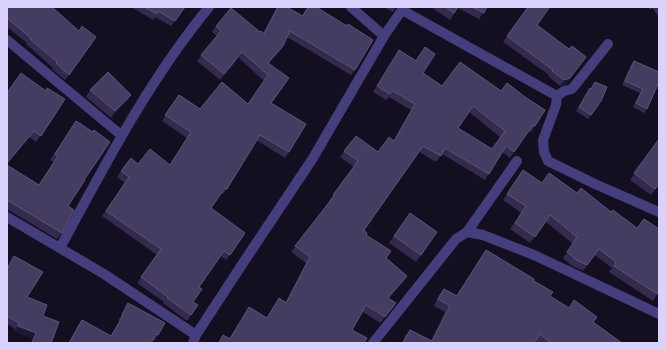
<svg xmlns="http://www.w3.org/2000/svg" width="666" height="350" viewBox="0 0 666 350" font-family="'Work Sans',sans-serif">
<rect width="100%" height="100%" fill="#130f21"/>
<g fill="none" stroke-linecap="round" stroke-linejoin="round">
<path stroke="#443e7d" stroke-width="10" d="M351 7 384 36
M402 10 557 96
M7 40 121 135
M557 96 556 105 543 140 544 152 548 161 595 184 659 212
M557 96 564 91 572 89 608 44
M7 217 104 274 196 335
M467 232 483 235 534 255 659 314
M60 248C105 165 149 80 209 7
M193 343 196 335 243 263 313 158 384 36 404 7
M373 343 456 239 467 232 517 161"/>
</g>
<path fill="#332a4e" fill-rule="evenodd" d="M7 7 79 31 96 37 65 80 52 69 53 68 26 44 27 43 7 27Z
M131 7H185L171 26 155 17 153 20Z
M277 7H286L302 16 308 7 355 70 351 75 287 37 283 46 279 52 269 63 271 103 289 152 285 158 256 140 227 189 223 194 221 193 211 208 245 233 226 260 221 256 199 287 193 302 198 305 187 321 163 303 164 302 137 283 157 255 102 216 125 183 117 177 131 158 138 164H170L187 138 162 121 179 95 200 109 248 104 264 81 239 58 220 80 197 61 217 36 212 32 216 26 263 33Z
M384 7H396L393 12Z
M431 7H487L479 19 458 8 450 20Z
M528 7 537 25 569 49 586 57 566 84 560 86 548 76 549 75 503 42Z
M648 7H659V17L652 8 650 10Z
M425 47 423 73 442 86 460 62 535 126 531 132 528 131 510 158 502 152 485 180 442 154 436 162 419 152 364 230 366 235 386 258 407 276 403 282 388 298 396 303 380 323 363 312 352 330 364 343H218L223 335 229 339 249 307 267 318 279 298 286 302 306 263 291 252 330 202 329 201 354 167 340 157 356 136 378 152 394 140 411 110 389 97 386 100 373 92 399 50 416 60ZM469 112 500 137 492 149 458 128Z
M634 61 659 72 647 109 644 113 633 107 640 93 622 85 631 65Z
M595 82 601 101 588 119 576 111Z
M90 90 131 95 127 101 111 118 86 97Z
M46 91 65 99 36 142 29 137Z
M76 121 84 180 68 206 62 233 57 239 7 209V165L39 185 54 162 50 160Z
M659 139V184L651 195 630 180Z
M523 170 542 183 577 193 611 212 637 228 644 219 659 291 653 301 609 272 612 268 595 255 583 271 572 266 563 258 573 244 546 222 530 243 510 229 521 213 503 200Z
M410 213 437 232 416 262 389 243Z
M486 250 534 281 550 296 593 322 622 343H538L535 341 534 343H402L405 336 410 330 431 341 445 312 434 306 439 295 444 289 456 296Z
M14 256 27 297 43 316 51 343H31L33 339 14 331 15 329 7 324V268Z
M128 303 158 335 154 341 153 340 151 343H69L78 325 82 320 111 336 120 321H118Z"/>
<path fill="#1e1734" d="M283 46 279 52 264 68 268 63Z
M242 52 239 58 220 80 224 74Z
M586 57 566 84 560 86 564 80Z
M131 95 127 101 111 118 115 111Z
M34 131 29 137 7 164V163Z
M407 276 403 282 384 304 388 298Z
M18 326 36 333 33 339 14 331Z"/>
<path fill="#453c61" stroke="#5c5379" fill-rule="evenodd" d="M7 7H52L79 31 82 26 96 37 69 75 56 63 57 62 30 39 31 38 7 18Z
M144 7H185L175 21 158 11 157 14Z
M278 7H286L303 16 308 7H316L347 26 348 24 373 40 355 70 290 31 283 46 268 63 289 78 271 103 306 124 289 152 260 135 227 189 225 188 211 208 245 233 230 255 224 251 199 287 202 289 193 302 198 305 191 315 167 298 168 297 141 277 161 249 106 211 129 177 121 171 131 158 138 164 150 149 170 165 191 132 165 115 179 95 200 109 222 82 248 104 268 75 242 52 224 74 201 55 221 31 216 26 231 8 260 32 261 31 264 34Z
M445 7H458L454 13Z
M472 7H487L484 13Z
M528 7H547L549 8 537 25 569 49 572 46 586 57 570 78 564 80 552 71 553 70 507 36Z
M425 47 435 54 423 73 442 86 460 62 501 91 507 83 525 97 545 110 535 126 533 125 514 152 506 146 489 174 445 148 441 156 423 146 364 230 367 233 366 235 391 251 386 258 407 276 388 298 396 303 385 317 366 305 352 330 367 338 364 343H219L223 335 230 339 249 307 267 318 279 298 286 303 310 257 295 246 334 196 333 195 358 161 344 151 356 136 378 152 389 137 394 141 415 104 393 91 390 94 377 86 399 50 416 61ZM473 106 505 131 492 149 458 128Z
M634 61 659 72V82L647 109 636 103 643 89 625 81Z
M108 72 131 95 115 111 90 90Z
M21 73 46 91 47 88 65 99 41 136 34 131 7 163V93Z
M595 82 607 87 601 101 591 115 579 107 590 88 591 89Z
M76 121 93 132 94 130 110 142 84 180H85L68 206 74 210 62 233 7 200V165L39 185 58 156 55 154Z
M659 139V184L655 189 634 173Z
M523 170 542 183 549 173 577 193 581 188 611 212 613 210 637 228 644 219 659 229V291L657 294 614 266 616 262 599 249 587 265 576 260 567 252 577 237 550 215 535 237 515 223 526 206 507 194Z
M410 213 437 232 421 255 394 236Z
M486 250 534 279V281L553 292 550 296 569 308 574 300 597 317 593 322 622 343H551L540 334 534 343H403L410 330 432 341 450 306 438 299 444 289 457 296Z
M14 256 43 272 27 297 47 305 43 316 59 322 51 343H32L36 333 18 326 19 323 7 316V269Z
M128 303 165 323 158 335 156 334 151 343H69L82 320 111 336 123 316 122 315Z"/>
<rect width="666" height="350" fill="none" stroke="#dad2fc" stroke-width="16"/>
</svg>
